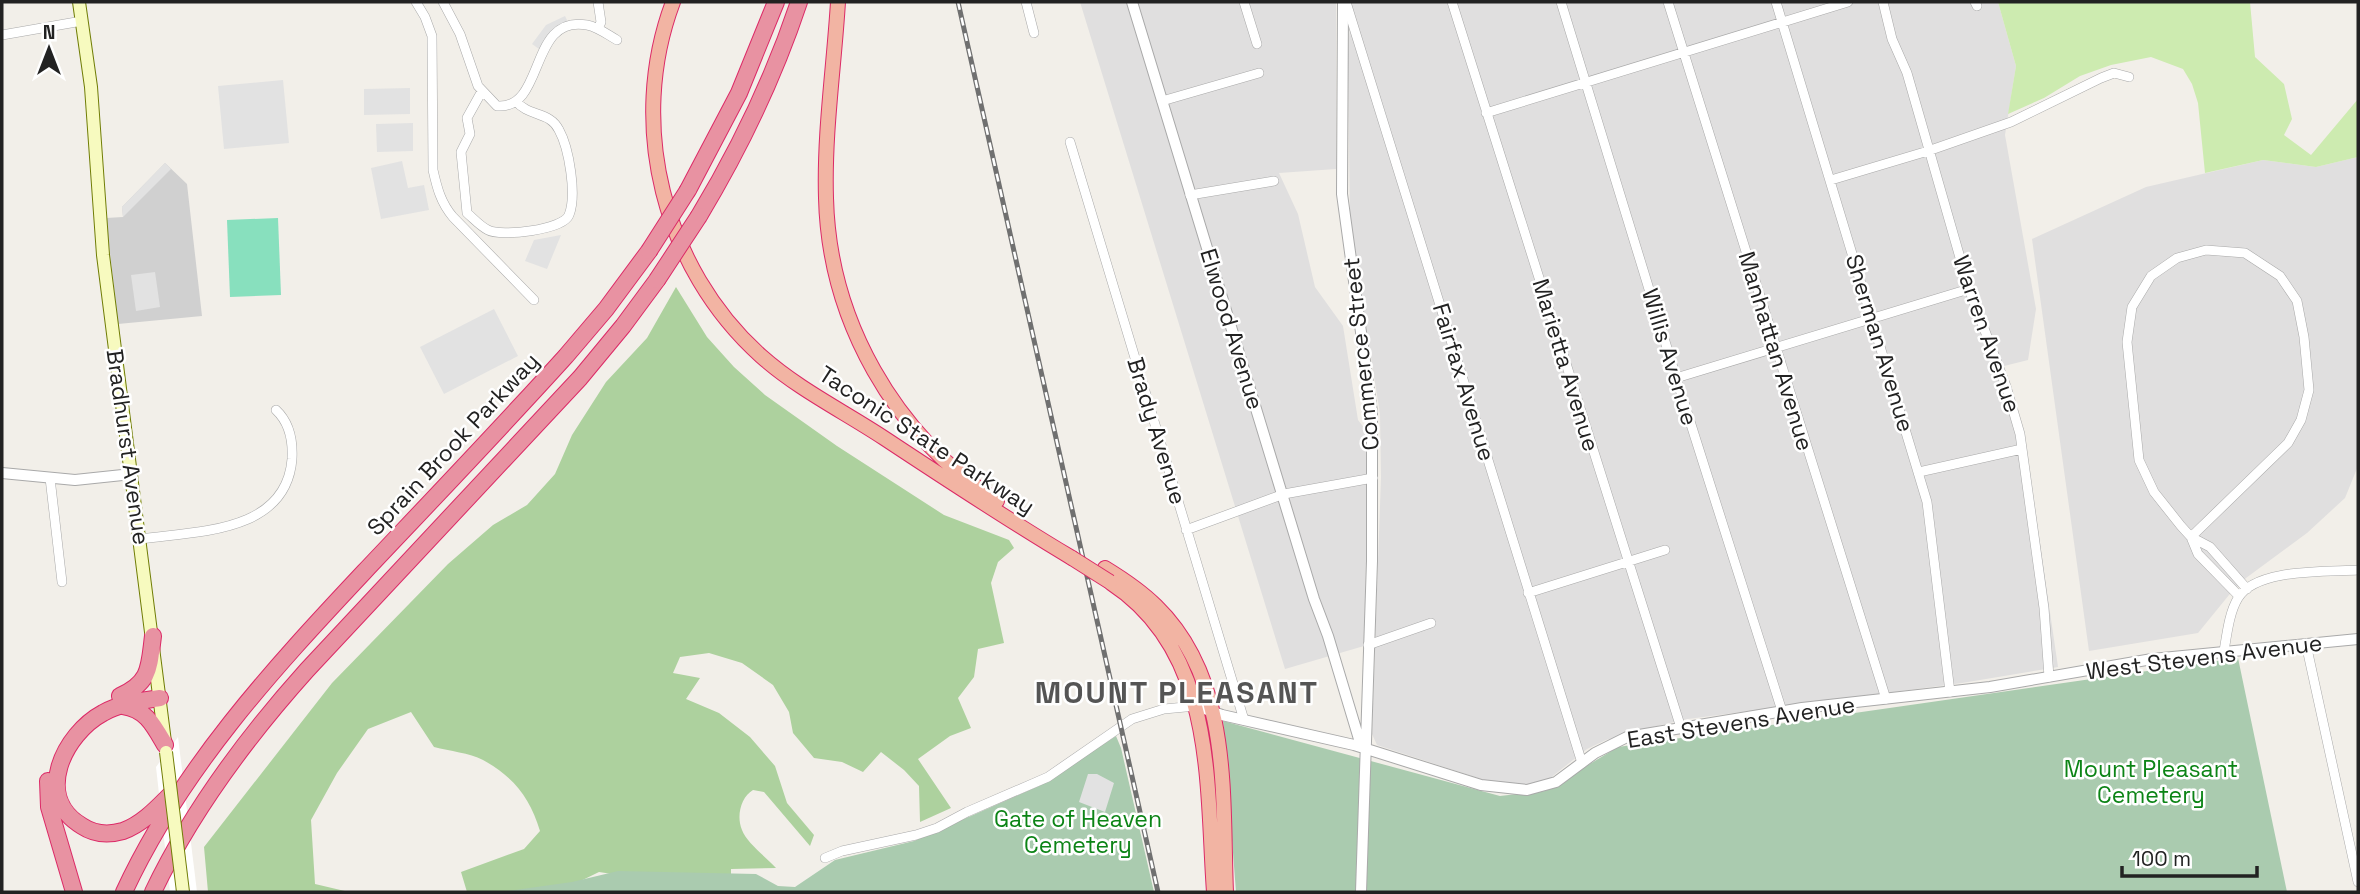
<svg xmlns="http://www.w3.org/2000/svg" width="2360" height="894" viewBox="0 0 2360 894" font-family="'Space Grotesk',sans-serif">
<rect width="100%" height="100%" fill="#f2efe9"/>
<path fill="#e0dfdf" d="M1080 2H1336V169L1279 173 1298 214 1315 287 1343 326 1358 420 1369 434 1364 646 1285 669Z
M1351 2H1998L2016 66 2005 135 2036 309 2028 360 2004 366 2025 441 2058 667 1962 683 1688 719 1661 725 1606 740 1587 749 1549 779 1530 785 1513 786 1487 781 1377 745 1372 734 1381 477 1380 414 1350 224 1348 55Z
M2358 157V466L2345 498 2307 533 2246 578 2229 595 2198 633 2089 651 2032 239 2146 187 2263 160 2316 167Z"/>
<path fill="#d0d0d0" d="M165 163 187 184 202 316 118 324 106 218 123 217 122 207Z"/>
<path fill="#cdebb0" d="M1998 2H2250L2255 57 2284 84 2292 119 2284 135 2311 155 2358 99V157L2316 167 2263 160 2205 173 2198 103 2192 84 2183 69 2151 57 2111 65 2080 76 2044 98 2008 114 2016 66Z"/>
<path fill="#add19e" d="M676 287 707 337 734 367 765 395 837 446 944 515 1009 540 1014 548 998 562 991 583 1004 643 978 649 974 677 958 698 971 728 950 736 918 759 951 808 920 822 919 786 904 770 881 752 863 772 842 762 814 758 793 733 789 712 773 685 742 663 709 653 680 657 673 673 700 678 686 699 719 713 750 737 775 766 787 803 814 835 810 846 764 792 753 790C741 797 736 816 742 830 746 842 767 858 776 868L731 869V892L599 872 558 892H467L461 872 524 849 540 831C530 798 514 777 483 760 469 753 450 751 434 747L411 712 368 729 337 773 311 820 315 884 349 892H208L204 847 332 683 448 564 493 525 527 505 555 474 572 435 606 382 647 338Z"/>
<path fill="#aacbaf" d="M2238 658 2287 892H1236L1223 721 1500 796 1545 791 1618 747Z
M1116 736 1121 748 1154 892H500L572 882 618 871 756 874 778 886 795 887 835 860 914 841 1039 786Z"/>
<path fill="#88e0be" d="M278 218 281 295 230 297 227 220Z"/>
<path fill="#e2e2e2" d="M565 16 568 22 554 28 539 49 532 44 546 25Z
M283 80 289 143 224 149 218 86Z
M410 88V114L364 115V89Z
M413 123V151L377 152 376 124Z
M402 161 408 188 424 185 429 210 381 219 371 168Z
M165 163 171 169 123 217 122 207Z
M561 235 547 269 525 261 534 240Z
M155 272 160 307 136 311 131 275Z
M494 309 518 356 444 394 420 347Z
M1088 774H1097L1114 783 1105 812 1079 802Z"/>
<path fill="#fff" d="M178 737 197 892H170L156 767Z"/>
<g fill="none" stroke-linecap="round" stroke-linejoin="round">
<defs>
<path id="minor" d="M416 2 425 17 432 36 433 170C437 188 441 203 453 217L534 300
M443 2 460 34 478 86 497 106C546 110 528 14 587 25 598 27 608 35 617 40
M598 2 601 22 598 29
M1026 2 1034 33
M1244 2 1257 44
M1346 2 1582 763
M1452 2 1681 728
M1561 2 1675 374 1782 711
M1668 2 1886 699
M1776 2 1927 502 1950 692
M1883 2 1892 39 1907 73 1969 289 2006 386 2020 434 2044 608 2049 677
M1975 2 1977 6
M2 35 82 21
M482 91 467 118 470 134 461 152 467 213C473 218 480 226 488 230 501 237 563 230 569 215 577 195 569 148 559 130 550 111 528 117 516 101
M1162 101 1259 73
M1486 113 1848 2
M1070 142 1244 720
M1831 180 1928 151 2011 122 2101 78 2114 73 2129 77
M1190 195 1274 181
M1676 378 1969 289
M1919 472 2022 449
M50 478 62 582
M1186 530 1284 494 1373 478
M2191 537 2288 443 2301 420 2309 390 2304 337 2297 301 2280 276 2245 253 2206 250 2177 258 2151 276 2132 307 2127 342 2139 460 2154 492 2181 526 2191 537 2210 547 2247 589
M2191 537 2198 554 2239 596
M140 539C195 531 286 534 292 459 293 441 290 423 276 410
M1528 593 1665 550
M2306 644 2358 882
M1368 645 1431 623
M2224 651C2227 634 2229 613 2238 598 2256 568 2327 572 2358 570
M825 858 842 851 916 835 937 828 967 812 1048 777 1132 719 1164 709 1196 706"/>
<path id="tertiary" d="M1132 2 1314 599 1328 636 1359 739 1366 748
M1343 2 1342 194 1372 412V561L1361 892
M2 473 75 480 132 474
M1196 706 1222 715 1354 745 1481 785 1527 790 1556 782 1595 753 1627 737 1802 708 1990 687 2152 659 2358 639"/>
<path id="secondary" d="M79 2 91 87 103 255 165 742"/>
<path id="trunk" d="M673 2C627 124 663 268 761 356 798 389 843 411 884 438 946 479 1008 520 1072 558
M838 2C834 67 824 133 826 198 829 320 894 435 997 501
M1105 568C1123 579 1141 591 1156 606 1232 680 1222 795 1226 892
M1111 583C1216 652 1206 782 1214 892"/>
<path id="motorway" d="M688 190 739 93 776 2
M699 216C740 148 774 77 799 2
M120 696C151 682 149 667 153 636
M160 698C141 701 120 703 103 713 64 734 33 797 82 826 94 834 109 835 123 831 142 824 156 809 170 795
M123 706C146 709 154 726 165 745
M48 781 49 807 74 892
M124 892C181 769 272 670 364 572 432 500 500 429 566 356L606 309 649 251
M153 892C192 810 246 738 307 670L580 378 623 326 657 280"/>
</defs>
<use href="#minor" stroke="#a9a9a9" stroke-width="10"/>
<use href="#tertiary" stroke="#a9a9a9" stroke-width="12"/>
<use href="#secondary" stroke="#707d05" stroke-width="14"/>
<use href="#trunk" stroke="#dc2a67" stroke-width="16"/>
<use href="#motorway" stroke="#dc2a67" stroke-width="18"/>
<use href="#minor" stroke="#fff" stroke-width="9"/>
<use href="#tertiary" stroke="#fff" stroke-width="10"/>
<use href="#secondary" stroke="#f7fabf" stroke-width="12"/>
<use href="#trunk" stroke="#f2b4a3" stroke-width="14"/>
<use href="#motorway" stroke="#e892a2" stroke-width="16"/>
<defs>
<path id="rail" d="M958 2 1158 892"/>
</defs>
<use href="#rail" stroke="#707070" stroke-width="5"/>
<use href="#rail" stroke="#fff" stroke-width="2.5" stroke-dasharray="8" stroke-linecap="butt"/>
<defs>
<path id="secondary-bridge" d="M166 752 183 892"/>
<path id="trunk-bridge" d="M1072 558 1110 582"/>
<path id="motorway-bridge" d="M649 251 688 190
M657 280 699 216"/>
</defs>
<use href="#secondary-bridge" stroke="#707d05" stroke-width="14" stroke-linecap="butt"/>
<use href="#trunk-bridge" stroke="#dc2a67" stroke-width="16" stroke-linecap="butt"/>
<use href="#motorway-bridge" stroke="#dc2a67" stroke-width="18" stroke-linecap="butt"/>
<use href="#secondary-bridge" stroke="#f7fabf" stroke-width="12"/>
<use href="#trunk-bridge" stroke="#f2b4a3" stroke-width="14"/>
<use href="#motorway-bridge" stroke="#e892a2" stroke-width="16"/>
</g>
<g text-anchor="middle" dominant-baseline="central" stroke-width="5" stroke-linejoin="round" paint-order="stroke">
<g font-size="23" fill="#222" stroke="#fff">
<text transform="translate(1232 329) rotate(73)">Elwood Avenue</text>
<text transform="translate(1987 334) rotate(71)">Warren Avenue</text>
<text transform="translate(1880 343) rotate(73)">Sherman Avenue</text>
<text transform="translate(1776 351) rotate(73)">Manhattan Avenue</text>
<text transform="translate(1361 354) rotate(-96)">Commerce Street</text>
<text transform="translate(1670 357) rotate(73)">Willis Avenue</text>
<text transform="translate(1566 365) rotate(73)">Marietta Avenue</text>
<text transform="translate(1464 382) rotate(73)">Fairfax Avenue</text>
<text transform="translate(1157 431) rotate(73)">Brady Avenue</text>
<text transform="translate(927 440) rotate(33)">Taconic State Parkway</text>
<text transform="translate(453 444) rotate(-47)">Sprain Brook Parkway</text>
<text transform="translate(128 447) rotate(82)">Bradhurst Avenue</text>
<text transform="translate(2204 657) rotate(-7)">West Stevens Avenue</text>
<text transform="translate(1741 722) rotate(-9)">East Stevens Avenue</text>
</g>
<g font-size="23" fill="#0c8416" stroke="#fff">
<text x="2151" y="769">Mount Pleasant<tspan x="2151" dy="26">Cemetery</tspan></text>
<text x="1078" y="819">Gate of Heaven<tspan x="1078" dy="26">Cemetery</tspan></text>
</g>
<g font-size="30" font-weight="bold" letter-spacing="2" fill="#555" stroke="#fff">
<text x="1177" y="692">MOUNT PLEASANT</text>
</g>
</g>
<rect width="2360" height="894" fill="none" stroke="#222222" stroke-width="7"/>
<g transform="translate(49 49)" stroke="#ffffff" stroke-width="5" paint-order="stroke">
<path d="M0-5L12 26L0 18L-12 26Z" fill="#222222"/>
<text y="-10" font-size="19" font-weight="bold" text-anchor="middle" fill="#222222">N</text>
</g>
<path d="M2122 866v10h135v-10" fill="none" stroke="#222222" stroke-width="3.5"/>
<text x="2132" y="866" font-size="21" fill="#222222" stroke="#ffffff" stroke-width="5" paint-order="stroke">100 m</text>
</svg>
